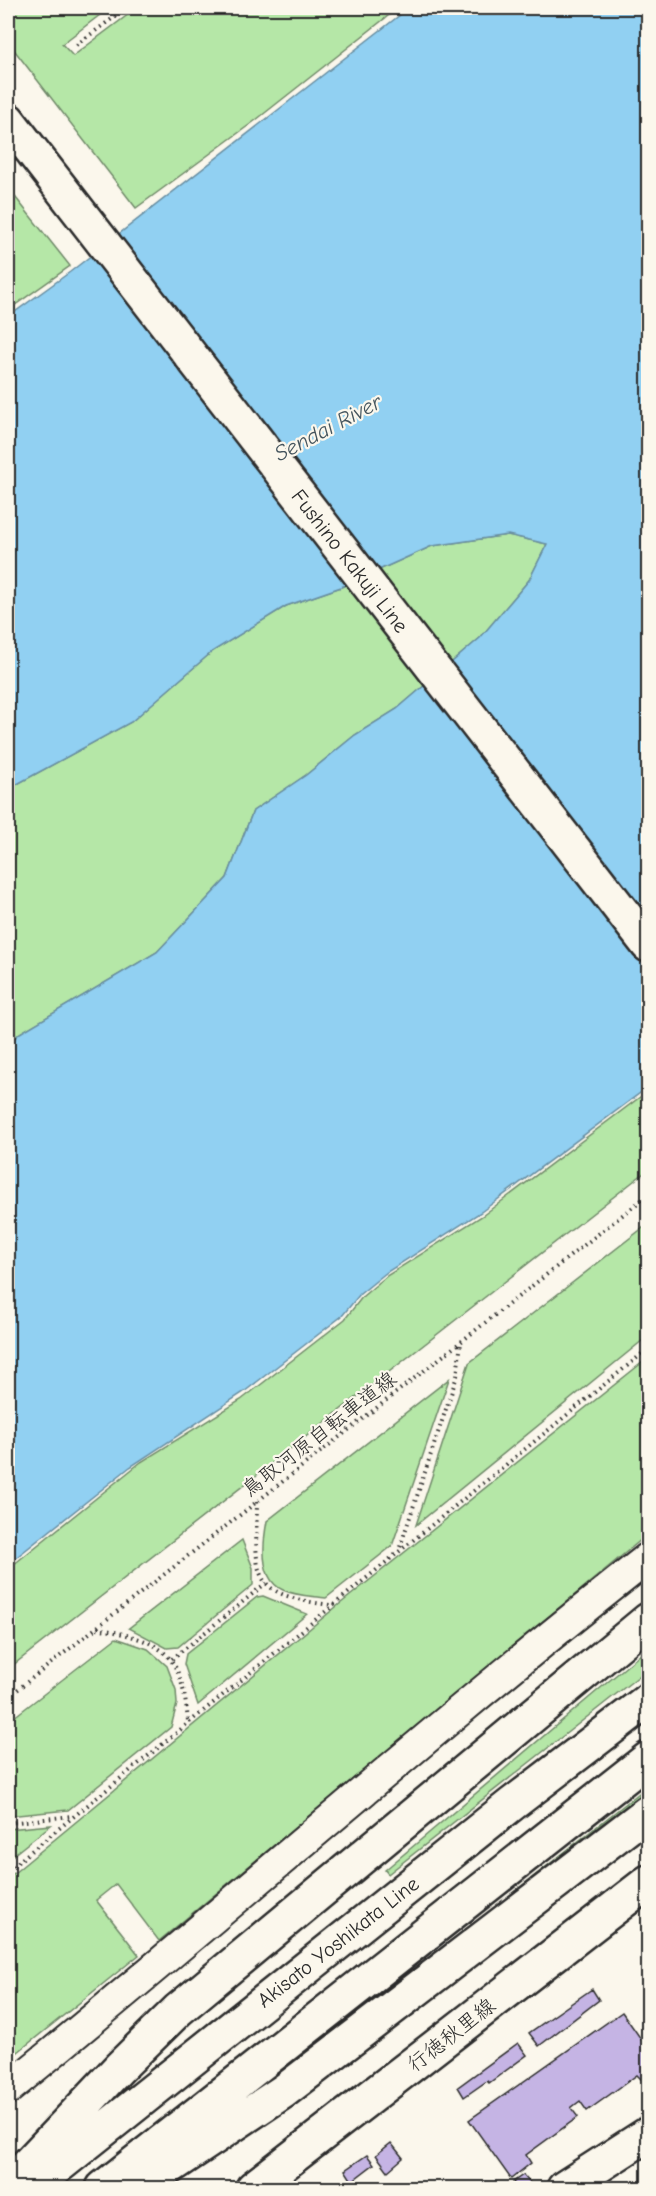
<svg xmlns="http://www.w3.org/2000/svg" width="656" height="2196" viewBox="0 0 656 2196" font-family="'Comic Neue','Klee One',sans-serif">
<rect width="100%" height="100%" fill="#fbf7ec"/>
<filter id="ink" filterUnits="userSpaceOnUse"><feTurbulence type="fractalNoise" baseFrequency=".0167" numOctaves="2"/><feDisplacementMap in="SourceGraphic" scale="12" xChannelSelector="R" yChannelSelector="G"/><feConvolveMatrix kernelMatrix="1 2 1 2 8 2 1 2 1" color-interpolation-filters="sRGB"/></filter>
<g filter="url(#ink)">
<path fill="#b5e7a7" stroke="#708969" stroke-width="1.5" d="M8 8H109L62 44 73 56 137 8H398L256 120 136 208 8 42Z
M8 188 70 266 8 310Z
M508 535 547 544 529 580 480 638 397 709 355 735 306 775 253 811 227 878 157 952 20 1033 8 1044V789L131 722 213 651 286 606 341 587 432 546Z
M648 1091V1170L8 1669V1569L141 1462 241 1400 345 1319 363 1296 388 1275 482 1216Z
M648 1224V1336L416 1525 469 1363Z
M648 1358V1534L159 1941 116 1884 96 1900 139 1955 8 2060V1878L336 1607Z
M449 1379 392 1546 326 1598C312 1596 296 1596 283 1590 259 1579 263 1542 267 1521Z
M242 1540 253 1568V1585L178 1647 167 1648 129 1628Z
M263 1596 307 1614 198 1705 184 1664 186 1654 257 1597Z
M116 1638 148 1649 167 1666 176 1690 177 1704 171 1727 68 1810 8 1816 9 1721Z
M648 1648V1669L388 1874 385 1870Z
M648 1786V1790L506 1902 504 1900Z
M51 1825 8 1859V1829Z"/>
<path fill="#91d0f2" stroke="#688ea2" stroke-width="1.5" d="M409 8H648V1087L481 1212 387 1272 360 1294 342 1316 324 1330 244 1392 130 1467 8 1564V1044L20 1033 157 952 227 878 253 811 306 775 355 735 397 709 480 638 529 580 547 544 508 535 432 546 341 587 286 606 213 651 131 722 8 789V317L70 272Z"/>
<path fill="#c5b4e4" stroke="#2b2b2b" stroke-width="1.5" d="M592 1989 599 2000 539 2046 529 2033Z
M622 2012 648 2049V2079L644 2082 637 2075 587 2111 580 2101 571 2108 578 2117 526 2155 531 2163 511 2179 469 2120Z
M518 2043 527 2055 489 2083 487 2081 464 2097 458 2087Z
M391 2143 403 2158 388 2171 376 2155Z
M367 2155 374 2164 352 2181 345 2170Z
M523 2175 531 2184 525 2188H517L513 2182Z"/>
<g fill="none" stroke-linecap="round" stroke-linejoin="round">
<defs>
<path id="pedestrian" d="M8 2089C223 1914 430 1729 648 1558"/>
<path id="minor" d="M253 2188 648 1882
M564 2188 648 2134"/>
<path id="secondary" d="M8 120 648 945"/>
<path id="primary" d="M8 2185 119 2068 178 2010 648 1620
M31 2188 512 1804 648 1700
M103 2188 648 1759
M130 2188 170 2167 284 2091 648 1812"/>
</defs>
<use href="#pedestrian" stroke="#2b2b2b" stroke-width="34"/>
<use href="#minor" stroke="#2b2b2b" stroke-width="38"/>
<use href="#secondary" stroke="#2b2b2b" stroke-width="38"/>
<use href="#primary" stroke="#2b2b2b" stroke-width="38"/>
<path stroke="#2b2b2b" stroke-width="4" stroke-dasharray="1.5 4.5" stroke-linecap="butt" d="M76 45 127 8
M257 1502C256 1576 247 1594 330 1605
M400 1547 457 1376 461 1342
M97 1628C163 1642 181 1650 188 1721
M172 1659 266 1583
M8 1697 648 1195
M8 1823 72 1816
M8 1870 648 1349"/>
<use href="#pedestrian" stroke="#fbf7ec" stroke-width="30"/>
<use href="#minor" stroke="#fbf7ec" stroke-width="33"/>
<use href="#secondary" stroke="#fbf7ec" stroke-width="33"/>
<use href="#primary" stroke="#fbf7ec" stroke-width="33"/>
</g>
</g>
<g text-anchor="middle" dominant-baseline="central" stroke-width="4.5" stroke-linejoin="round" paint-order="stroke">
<g font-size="21" fill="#2b2b2b" stroke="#fbf7ec">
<text transform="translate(350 561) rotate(52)">Fushino Kakuji Line</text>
<text transform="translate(319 1434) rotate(-38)">鳥取河原自転車道線</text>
<text transform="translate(338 1942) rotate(-38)">Akisato Yoshikata Line</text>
<text transform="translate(451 2035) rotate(-38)">行徳秋里線</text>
</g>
<g font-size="22" font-style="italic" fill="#44545d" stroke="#fbf7ec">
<text transform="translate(328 428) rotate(-28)">Sendai River</text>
</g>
</g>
<rect width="656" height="2196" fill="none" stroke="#fbf7ec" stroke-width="30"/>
<rect x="15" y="15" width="626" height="2166" fill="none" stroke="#2b2b2b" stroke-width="2" filter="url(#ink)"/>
</svg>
